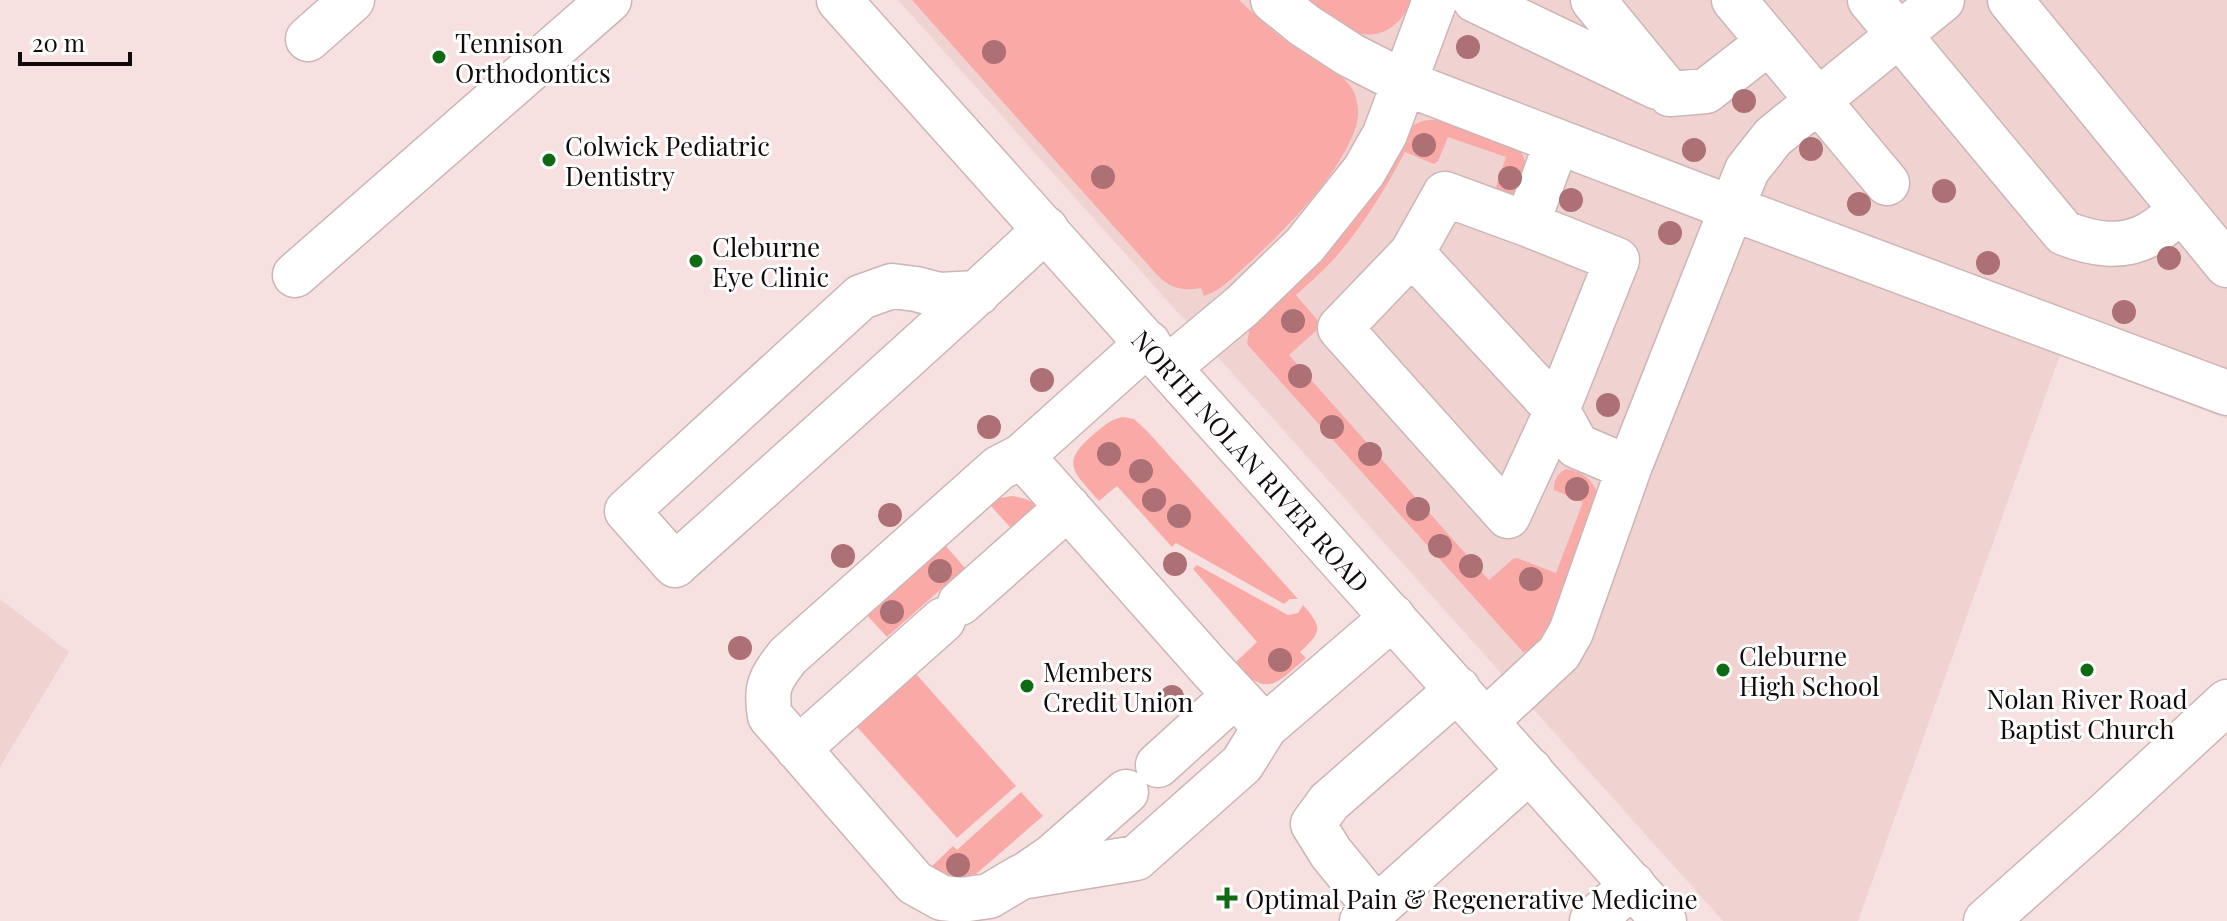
<svg xmlns="http://www.w3.org/2000/svg" width="2227" height="921" viewBox="0 0 2227 921" font-family="'Playfair Display',serif">
<rect width="100%" height="100%" fill="#f7e1e0"/>
<path fill="#f0d2d1" d="M898 0H2227V419L2060 355 1858 921H1723Z
M0 599 69 652 0 767Z"/>
<path fill="#f9aaa7" d="M912 0H1239C1254 14 1269 28 1285 40 1303 54 1343 71 1353 90 1358 101 1360 114 1356 126 1341 174 1285 230 1248 264 1234 276 1222 290 1204 296L1201 288C1183 291 1172 289 1158 276Z
M1303 0H1410C1408 11 1402 19 1393 26 1361 50 1330 18 1303 0Z
M1430 120H1440L1515 147C1533 159 1522 175 1516 192 1509 196 1500 193 1496 187L1506 157 1448 137 1438 161 1434 164 1405 152C1384 191 1362 228 1332 261 1321 273 1308 284 1296 295L1318 321V329L1289 355 1489 580 1513 559 1517 558 1556 573 1583 502 1554 490C1553 481 1558 473 1566 469 1582 471 1592 479 1598 494L1548 632C1542 642 1534 650 1523 652L1247 344 1250 325 1404 130 1422 121Z
M1123 417 1134 419 1148 432 1298 599H1290L1284 604 1176 543 1172 547 1117 486 1099 501C1073 471 1059 463 1095 433 1105 425 1111 419 1123 417Z
M1012 496C1022 498 1031 499 1038 508L1019 537 990 505 995 499Z
M944 544 965 568 887 637 865 613Z
M1197 565 1288 615 1298 613 1303 605C1322 627 1323 631 1300 652L1306 658C1276 684 1268 698 1236 665V662L1257 642 1193 569Z
M908 665 1016 786 957 838 849 718Z
M1021 792 1043 816 976 874 956 878 948 877 931 869 932 866 953 846 957 850Z"/>
<g fill="none" stroke-linecap="round" stroke-linejoin="round">
<defs>
<path id="minor" d="M1273 0 1304 25 1350 55 1405 83 1731 208 2227 393
M1475 0 1657 87
M1593 0 1670 94 1706 91 1769 42
M1734 0 1887 183
M1870 0 2064 233C2092 244 2122 250 2150 234 2161 228 2171 219 2181 211
M2010 0 2227 265
M308 39 352 0
M1527 224 1445 194 1412 253 1557 410 1617 260 1527 224 1557 142
M1412 253 1340 328 1508 516 1557 410 1577 446 1629 468
M295 275 609 0
M978 293 939 295 916 289 892 286 861 297 627 511 675 565C799 454 924 343 1046 229
M1148 343 1022 456 999 468 788 656C770 679 765 687 770 716L915 883 942 898 961 900 989 896 1021 877 1136 858 1242 764 1265 727 1393 617
M1169 367 1242 306 1305 245 1364 171 1385 134 1435 0
M1022 456 1211 669 1265 727
M960 603 1068 507
M1486 721 1559 653 1571 632 1629 468 1747 170 1773 137 1942 0
M798 749 943 620
M1158 765 1235 695
M1027 874 1052 857 1126 792
M1376 908 1331 853 1313 824 1329 802 1458 689
M1362 921 1530 770
M1592 921 1633 885
M1986 921 2106 814 2227 702"/>
<g id="major">
<path id="s1" d="M839 0 1664 921"/>
</g>
</defs>
<use href="#minor" stroke="#cbb6b5" stroke-width="47"/>
<use href="#major" stroke="#cbb6b5" stroke-width="47"/>
<use href="#minor" stroke="#fff" stroke-width="44"/>
<use href="#major" stroke="#fff" stroke-width="44"/>
</g>
<g fill="#ac7075">
<circle cx="1468" cy="47" r="12"/>
<circle cx="994" cy="52" r="12"/>
<circle cx="1744" cy="101" r="12"/>
<circle cx="1424" cy="145" r="12"/>
<circle cx="1811" cy="149" r="12"/>
<circle cx="1694" cy="150" r="12"/>
<circle cx="1103" cy="177" r="12"/>
<circle cx="1510" cy="178" r="12"/>
<circle cx="1944" cy="191" r="12"/>
<circle cx="1571" cy="200" r="12"/>
<circle cx="1859" cy="204" r="12"/>
<circle cx="1670" cy="233" r="12"/>
<circle cx="2169" cy="258" r="12"/>
<circle cx="1988" cy="263" r="12"/>
<circle cx="2124" cy="312" r="12"/>
<circle cx="1293" cy="321" r="12"/>
<circle cx="1300" cy="376" r="12"/>
<circle cx="1042" cy="380" r="12"/>
<circle cx="1608" cy="405" r="12"/>
<circle cx="989" cy="427" r="12"/>
<circle cx="1332" cy="427" r="12"/>
<circle cx="1109" cy="454" r="12"/>
<circle cx="1370" cy="454" r="12"/>
<circle cx="1141" cy="471" r="12"/>
<circle cx="1577" cy="489" r="12"/>
<circle cx="1154" cy="500" r="12"/>
<circle cx="1418" cy="509" r="12"/>
<circle cx="890" cy="515" r="12"/>
<circle cx="1179" cy="516" r="12"/>
<circle cx="1440" cy="546" r="12"/>
<circle cx="843" cy="556" r="12"/>
<circle cx="1175" cy="564" r="12"/>
<circle cx="1471" cy="566" r="12"/>
<circle cx="940" cy="571" r="12"/>
<circle cx="1531" cy="579" r="12"/>
<circle cx="892" cy="612" r="12"/>
<circle cx="740" cy="648" r="12"/>
<circle cx="1280" cy="660" r="12"/>
<circle cx="1172" cy="697" r="12"/>
<circle cx="958" cy="865" r="12"/>
</g>
<g fill="#0f6a14" stroke="#fff" stroke-width="3">
<circle cx="439" cy="57" r="8"/>
<circle cx="549" cy="160" r="8"/>
<circle cx="696" cy="261" r="8"/>
<circle cx="1723" cy="670" r="8"/>
<circle cx="2087" cy="670" r="8"/>
<circle cx="1027" cy="686" r="8"/>
<path d="M1223 886h8v8h8v8h-8v8h-8v-8h-8v-8h8z"/>
</g>
<g text-anchor="middle" dominant-baseline="central" stroke-width="6" stroke-linejoin="round" paint-order="stroke">
<g font-size="26" fill="#110a0a" stroke="#fff" text-anchor="start">
<text x="455" y="42">Tennison<tspan x="455" dy="30">Orthodontics</tspan></text>
<text x="565" y="145">Colwick Pediatric<tspan x="565" dy="30">Dentistry</tspan></text>
<text x="712" y="246">Cleburne<tspan x="712" dy="30">Eye Clinic</tspan></text>
<text x="1739" y="655">Cleburne<tspan x="1739" dy="30">High School</tspan></text>
<text x="1043" y="671">Members<tspan x="1043" dy="30">Credit Union</tspan></text>
<text x="2087" y="698" text-anchor="middle">Nolan River Road<tspan x="2087" dy="30">Baptist Church</tspan></text>
<text x="1245" y="898">Optimal Pain &amp; Regenerative Medicine</text>
</g>
<g font-size="26" fill="#110a0a" stroke="#fff">
<text stroke="none"><textPath href="#s1" startOffset="618">NORTH NOLAN RIVER ROAD</textPath></text>
</g>
</g>
<path d="M20 52v12h110v-12" fill="none" stroke="#110a0a" stroke-width="4"/>
<text x="32" y="52" font-size="24" fill="#110a0a" stroke="#ffffff" stroke-width="6" paint-order="stroke">20 m</text>
</svg>
